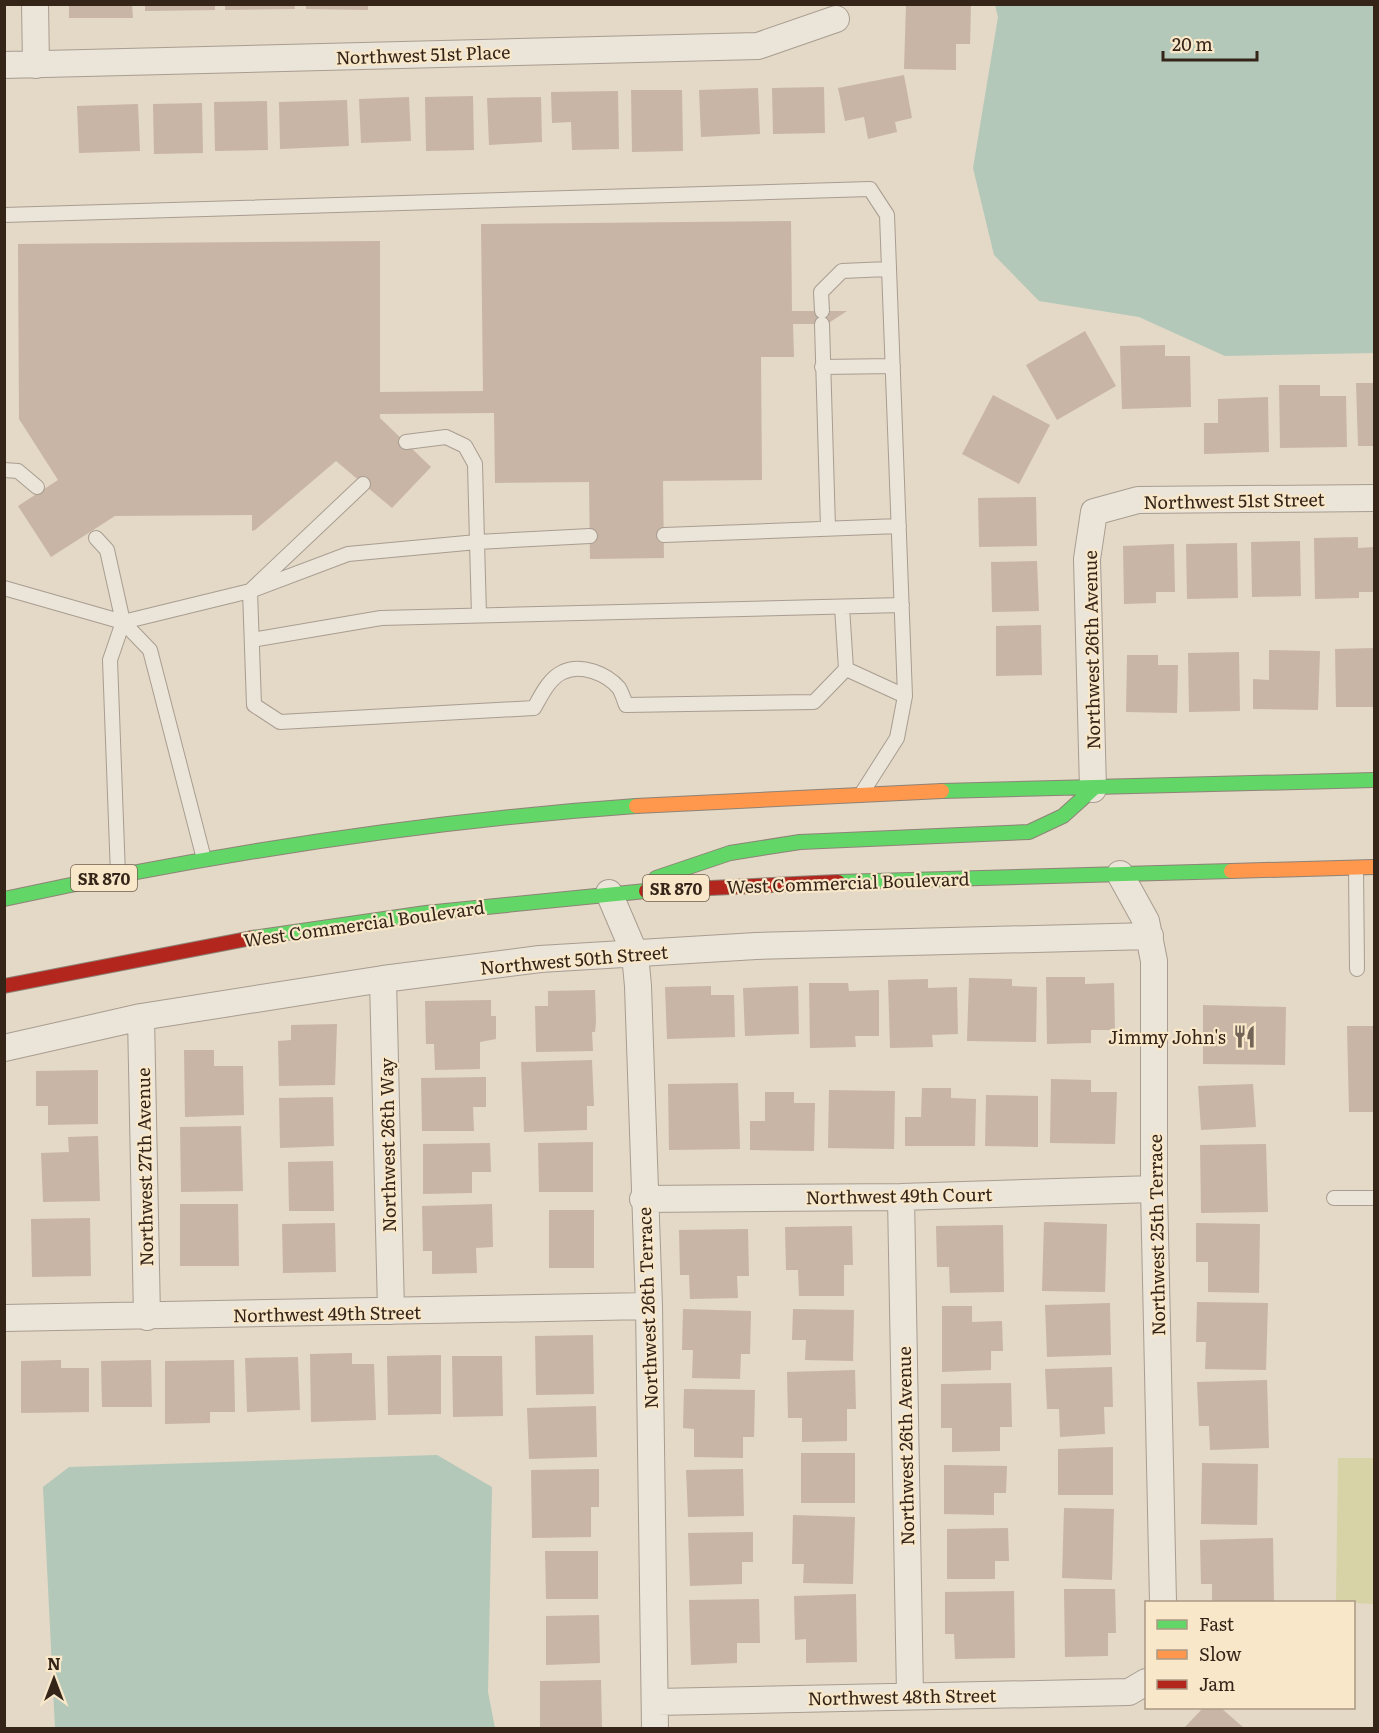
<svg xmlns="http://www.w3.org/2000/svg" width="1379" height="1733" viewBox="0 0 1379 1733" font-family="Literata,serif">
<rect width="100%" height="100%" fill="#e4d8c6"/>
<path fill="#d7d3a6" d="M1338 1458H1374V1604L1336 1602Z"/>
<path fill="#b3c8b9" d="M995 5H1374V353L1225 356 1139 317 1039 301 994 255 973 168 998 17Z
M437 1455 492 1487 488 1692 495 1728H55L43 1487 69 1467Z"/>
<path fill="#c8b5a6" d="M69 4H132L133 18H69Z
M145 4H215V10L145 11Z
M225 4H294L295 9 225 10Z
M306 4H368V10L306 9Z
M906 4H971L970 44H956V70L904 69Z
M904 75 912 118 895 122 897 132 868 139 864 117 845 121 838 88Z
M824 87 825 133 773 134 772 88Z
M758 88 760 134 701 137 699 90Z
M631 90H682L683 151 632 152Z
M618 91 619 149 572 150 571 122 552 123 551 92Z
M473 96 474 150 426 151 425 97Z
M409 97 411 141 361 143 359 99Z
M541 97 542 142 489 145 487 98Z
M347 100 349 146 280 149 279 102Z
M267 101 268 150 215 151 214 102Z
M202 103 203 153 154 154 153 104Z
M138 104 140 151 79 153 77 106Z
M791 221 792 311H847L827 324H793L794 357H761L762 480 663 481 664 558 590 559 589 482 495 483 494 413 380 414V418L431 467 392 508 336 461 255 530 252 531V515L115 516 51 557 18 506 58 480 19 419 18 244 380 241V392L483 391 481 224Z
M1085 331 1116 386 1057 420 1026 365Z
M1165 345V356H1190L1191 407 1122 409 1120 346Z
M1356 383H1374V446H1358Z
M1279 385H1320V396H1346L1347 447 1280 448Z
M993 395 1050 425 1019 484 962 454Z
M1268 397 1269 452 1204 454V423H1218V399Z
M1036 497 1037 546 979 547 978 498Z
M1358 537V548L1374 547V592H1359V598L1315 599 1314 538Z
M1300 541 1301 596 1252 597 1251 542Z
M1237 543 1238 598 1187 599 1186 544Z
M1174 544 1175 592H1156V603L1124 604 1123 546Z
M1037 561 1039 611 992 612 991 562Z
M1041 625 1042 675 996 676V626Z
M1374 648V707H1336L1335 649Z
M1269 650 1320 651 1318 710 1253 709V679L1269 680Z
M1239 652 1240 711 1189 712 1188 653Z
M1127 655H1158V665H1178L1177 713 1126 712Z
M1046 977H1085V984L1114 983 1115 1030H1091V1043L1047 1044Z
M969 978 1012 979V986L1037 987 1036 1042 967 1041Z
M928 979V988L957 987 958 1034 932 1035 933 1047 890 1048 888 980Z
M809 983H848L849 991 879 990V1036H855L856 1047 810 1048Z
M711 986V995H734L735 1037 667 1039 665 987Z
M798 986 799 1034 745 1036 743 988Z
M595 990 596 1022 595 1032H592L593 1051 536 1052 535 1006H548V991Z
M491 1000V1016H496V1039L480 1042V1069L435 1070 434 1044H426L425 1001Z
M1203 1005 1286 1007 1285 1065 1203 1064Z
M337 1024 335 1085 279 1086 278 1041 291 1040V1025Z
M1347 1026H1374V1112H1349Z
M184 1050H214V1066H243L244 1115 185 1117Z
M592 1060 594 1106H587V1130L524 1132 521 1062Z
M98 1070V1124L48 1125V1106H36V1071Z
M486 1077V1107H473L474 1131H422L421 1078Z
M1051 1079 1091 1080V1092H1117L1115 1144 1050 1143Z
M738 1083 740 1149 669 1150 668 1084Z
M1253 1084 1256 1127 1201 1130 1198 1086Z
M922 1088H951V1098L976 1099 975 1146H905V1117H921Z
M829 1090 895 1091 894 1149 828 1148Z
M765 1092H794V1103H815L814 1151 750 1150V1121H765Z
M986 1095 1038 1096V1147L985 1146Z
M333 1097 334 1146 280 1148 279 1098Z
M241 1126 243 1191 181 1192 180 1127Z
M98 1136 100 1201 43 1202 41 1153 69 1152 68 1137Z
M593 1142V1192H539L538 1143Z
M490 1143 491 1172H472V1193L423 1194V1144Z
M1266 1144 1268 1212 1201 1213 1200 1145Z
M333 1161 334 1211H289L288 1162Z
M180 1204H238L239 1266H180Z
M492 1204 493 1247 476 1248 477 1273 432 1274V1251H423L422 1206Z
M549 1210H594V1268H549Z
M90 1218 91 1276 32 1277 31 1219Z
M1044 1222 1107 1224 1105 1292 1042 1291Z
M335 1223 336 1272 283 1273 282 1224Z
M1196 1223 1260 1224 1259 1293 1208 1292V1262H1196Z
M1003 1225 1004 1292 950 1293 949 1267H937L936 1226Z
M852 1226 853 1265H844V1296H799L798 1270H786L785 1227Z
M748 1229 749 1276H737L738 1298 690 1299 689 1275H680L679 1230Z
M1197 1302 1268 1303 1266 1370 1205 1369 1206 1342H1196Z
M1110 1303 1111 1355 1047 1357 1045 1305Z
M942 1306H972V1322L1002 1321 1003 1351H991V1370L942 1372Z
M683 1309 751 1311 750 1354H741L740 1379 692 1378 693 1350H682Z
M793 1309 854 1310 853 1361 805 1360 806 1340H792Z
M593 1335 594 1394 536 1395 535 1336Z
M352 1353V1364H374L376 1420 311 1422 310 1354Z
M441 1355V1414L388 1415 387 1356Z
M452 1356H502L503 1416 453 1417Z
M298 1357 300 1410 247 1412 245 1358Z
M61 1360V1368H89V1412L21 1413V1361Z
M151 1360 152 1407H102L101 1361Z
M234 1360 235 1412H210V1423L165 1424V1361Z
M1112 1367 1113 1407H1104L1105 1434 1060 1437 1059 1409H1047L1045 1369Z
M855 1370 856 1409H847V1441L802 1442V1418H788L787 1372Z
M1267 1380 1269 1448 1210 1450 1209 1426H1199L1197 1382Z
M1011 1383 1012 1427H1000V1451L952 1452V1428H941V1384Z
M684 1389 755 1390 754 1437H743V1458L694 1457V1429L683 1428Z
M596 1406 597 1457 529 1459 527 1408Z
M1113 1447V1495H1058V1449Z
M801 1453H855V1503H801Z
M1202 1463 1258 1464 1257 1525 1201 1524Z
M944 1465 1007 1466 1006 1493H994V1515L944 1514Z
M599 1469V1507H591V1537L532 1538 531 1470Z
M743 1469 744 1516 688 1517 686 1470Z
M1064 1508 1114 1509 1112 1580 1062 1578Z
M793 1515 855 1517 853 1584 803 1583 804 1564H792Z
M1008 1528 1009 1561H995V1579H947V1529Z
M753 1532V1562H742V1584L690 1586 688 1533Z
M1273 1538 1274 1602H1212V1584H1201L1200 1540Z
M545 1551H598V1599H546Z
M1064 1589H1115L1116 1633H1108V1656L1065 1657Z
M1014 1591 1015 1658 955 1659 954 1634H945V1592Z
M856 1594 857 1662 806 1663V1639L795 1640 794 1596Z
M759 1599 760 1643H737V1663L691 1665 689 1600Z
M599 1615 600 1663 546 1665V1616Z
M601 1680 602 1728H540V1681Z
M1203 1708H1221L1244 1728H1184Z"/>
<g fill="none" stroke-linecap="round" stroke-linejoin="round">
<defs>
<path id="lane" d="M4 215 870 189 887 215 905 696 897 738 862 793
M822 311 821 292 842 271 888 269
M822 324 828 528
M822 367 893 366
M406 442 446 437 465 446 475 464 477 542 590 536
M4 470 18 471 37 487
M363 484 250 591 254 705 280 722 534 708C541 696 549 678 563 672 581 663 607 674 619 688 622 693 624 700 626 705L814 702 846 669 905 696
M664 535 899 526
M96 538 107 550 123 622
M4 588 123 622 250 591 348 554 477 542 479 615
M842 607 846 669
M252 640 381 618 902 605
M1356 868 1357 969
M118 875 110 660 123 622 150 650 204 859
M1334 1198H1374"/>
<path id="street" d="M35 4 36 65
M4 65 758 46 836 19
M1093 789 1087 559 1094 512 1138 500 1374 498
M1120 874 1146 921 1154 961V1189L1163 1602
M609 893 635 954 638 986 649 1306 655 1728
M383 979 391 1311
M141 1017 147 1317
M4 1048 141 1017 383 979 540 959 756 946 1150 936
M901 1197 910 1695
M643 1199 901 1197 1154 1189
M4 1318 649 1306
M656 1702 1129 1692 1146 1682"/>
<path id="fast" d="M942 791 1374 780
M656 878 730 853 800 842 1029 832 1063 816 1093 789
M838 882 1231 871
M4 899C212 854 423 821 636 806
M252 938 426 913 646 891"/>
<path id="slow" d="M636 806 942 791
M1231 871 1374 867"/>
<path id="jam" d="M646 891 838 882
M4 986 252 938"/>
</defs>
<use href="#lane" stroke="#a89d90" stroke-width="16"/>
<use href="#street" stroke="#a89d90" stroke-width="28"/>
<use href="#fast" stroke="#8d8377" stroke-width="16"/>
<use href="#slow" stroke="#8d8377" stroke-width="16"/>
<use href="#jam" stroke="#8d8377" stroke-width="16"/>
<use href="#lane" stroke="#ebe4d9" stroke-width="14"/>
<use href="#street" stroke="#ebe4d9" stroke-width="26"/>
<use href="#fast" stroke="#63d668" stroke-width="14"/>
<use href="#slow" stroke="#ff974d" stroke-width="14"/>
<use href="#jam" stroke="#b3261e" stroke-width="14"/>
</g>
<defs>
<symbol id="restaurant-bare" viewBox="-9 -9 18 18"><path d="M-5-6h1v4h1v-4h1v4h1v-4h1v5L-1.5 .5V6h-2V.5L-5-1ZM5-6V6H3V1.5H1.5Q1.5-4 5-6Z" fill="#726456" stroke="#f8e7c9" stroke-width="2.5" paint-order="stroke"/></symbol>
</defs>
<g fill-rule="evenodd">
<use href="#restaurant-bare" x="1228" y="1020" width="33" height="33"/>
</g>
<g text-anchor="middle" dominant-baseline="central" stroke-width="4.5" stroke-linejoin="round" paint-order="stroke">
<g fill="#f8e7c9" stroke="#705f4e" stroke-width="1.5">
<rect x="71" y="865" width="66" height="26" rx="4.5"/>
<rect x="643" y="875" width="66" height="26" rx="4.5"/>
</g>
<g font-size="16" font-weight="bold" fill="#352519">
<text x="104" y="878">SR 870</text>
<text x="676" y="888">SR 870</text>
</g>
<g font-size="18" fill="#352519" stroke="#f8e7c9">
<text transform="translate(423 54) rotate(-2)">Northwest 51st Place</text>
<text transform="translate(1234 500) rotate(-1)">Northwest 51st Street</text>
<text transform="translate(1091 650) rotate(-91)">Northwest 26th Avenue</text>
<text transform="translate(848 882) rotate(-2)">West Commercial Boulevard</text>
<text transform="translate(364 923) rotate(-8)">West Commercial Boulevard</text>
<text transform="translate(574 959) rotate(-5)">Northwest 50th Street</text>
<text transform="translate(387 1145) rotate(-91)">Northwest 26th Way</text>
<text transform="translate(144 1167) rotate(-91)">Northwest 27th Avenue</text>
<text transform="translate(899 1195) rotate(-1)">Northwest 49th Court</text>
<text transform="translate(1156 1235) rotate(-91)">Northwest 25th Terrace</text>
<text transform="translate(647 1308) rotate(-92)">Northwest 26th Terrace</text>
<text transform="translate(327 1313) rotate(-1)">Northwest 49th Street</text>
<text transform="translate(905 1446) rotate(-91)">Northwest 26th Avenue</text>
<text transform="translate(902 1696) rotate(-1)">Northwest 48th Street</text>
</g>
<g font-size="18" fill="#352519" stroke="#f8e7c9" text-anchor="end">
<text x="1226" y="1036">Jimmy John's</text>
</g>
</g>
<rect width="1379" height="1733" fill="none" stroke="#352519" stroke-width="12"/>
<rect x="1145" y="1601" width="210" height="108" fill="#f8e7c9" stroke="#aa9983" stroke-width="1.5"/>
<rect x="1157" y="1620" width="30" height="9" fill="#63d668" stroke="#aa9983" stroke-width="1.5"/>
<text x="1199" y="1631" font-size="18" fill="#352519">Fast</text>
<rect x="1157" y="1650" width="30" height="9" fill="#ff974d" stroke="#aa9983" stroke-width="1.5"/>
<text x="1199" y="1661" font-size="18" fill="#352519">Slow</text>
<rect x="1157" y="1680" width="30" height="9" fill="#b3261e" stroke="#aa9983" stroke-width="1.5"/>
<text x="1199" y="1691" font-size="18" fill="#352519">Jam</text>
<g transform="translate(54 1679)" stroke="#f8e7c9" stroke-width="4.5" paint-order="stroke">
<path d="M0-4.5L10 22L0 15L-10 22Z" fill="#352519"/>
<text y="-9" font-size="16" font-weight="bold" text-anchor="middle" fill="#352519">N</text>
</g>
<path d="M1163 51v9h94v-9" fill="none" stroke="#352519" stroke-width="3"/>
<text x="1172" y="51" font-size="18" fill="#352519" stroke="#f8e7c9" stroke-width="4.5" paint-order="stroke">20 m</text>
</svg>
